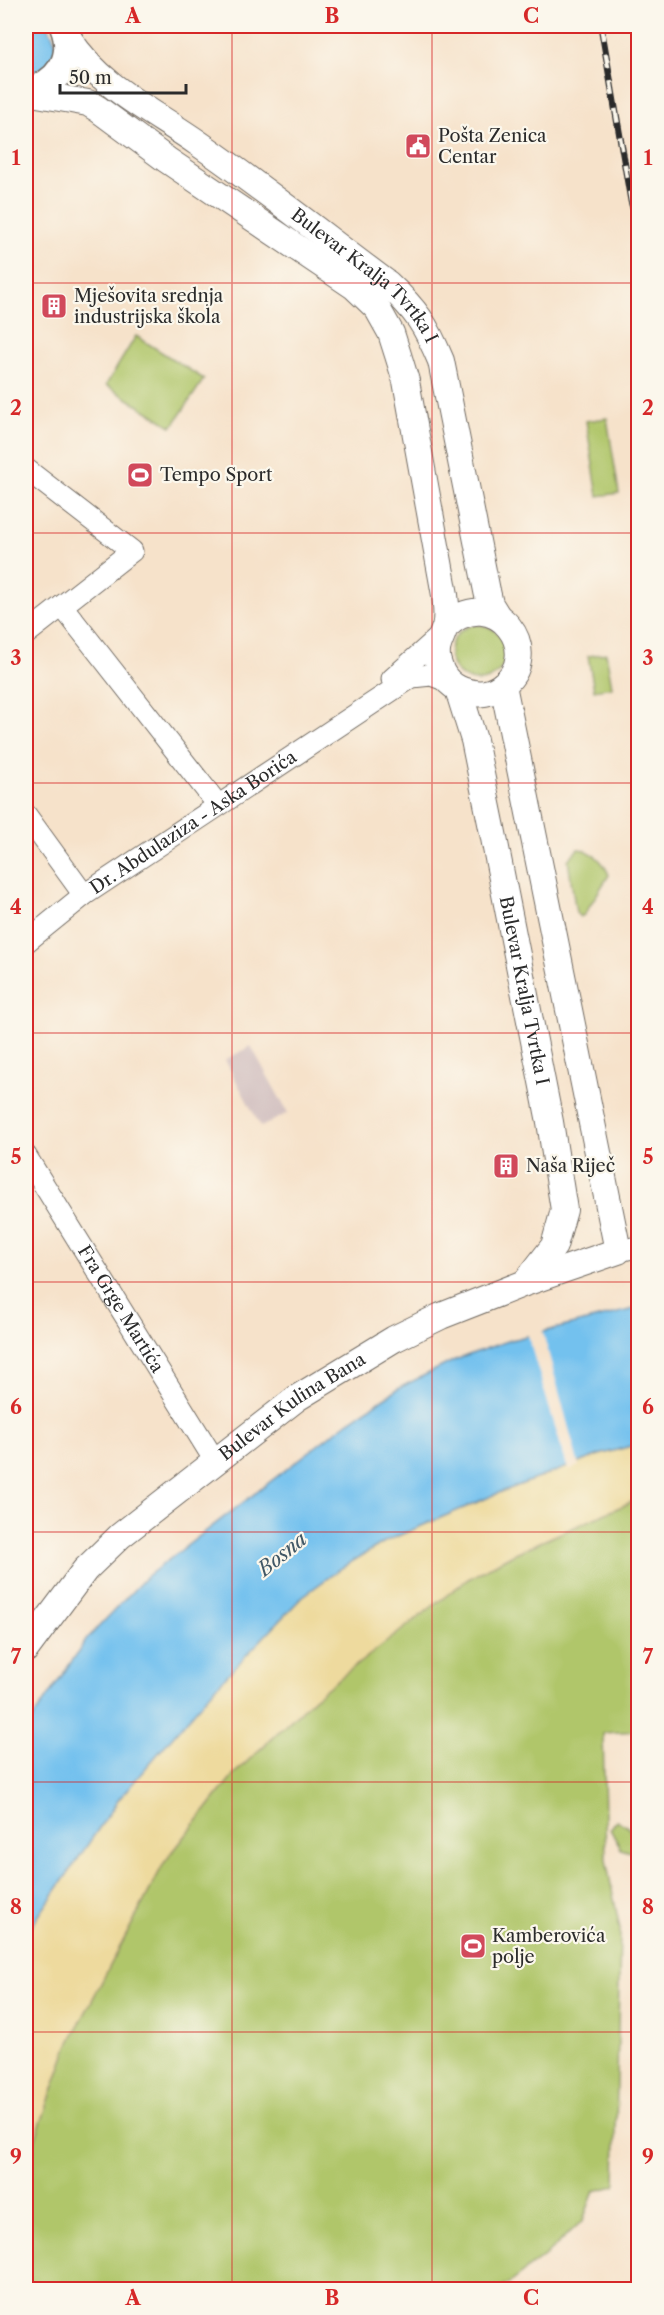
<svg xmlns="http://www.w3.org/2000/svg" width="664" height="2315" viewBox="0 0 664 2315" font-family="'Libre Caslon Text',serif">
<rect width="100%" height="100%" fill="#fbf7ec"/>
<filter id="ink" filterUnits="userSpaceOnUse"><feTurbulence type="fractalNoise" baseFrequency=".0167" numOctaves="2"/><feDisplacementMap in="SourceGraphic" scale="12" xChannelSelector="R" yChannelSelector="G"/><feConvolveMatrix kernelMatrix="1 2 1 2 8 2 1 2 1" color-interpolation-filters="sRGB"/></filter>
<filter id="wash" filterUnits="userSpaceOnUse"><feTurbulence type="fractalNoise" baseFrequency=".008" numOctaves="4" result="noise"/><feDisplacementMap in="SourceGraphic" scale="24" xChannelSelector="R" yChannelSelector="G"/><feGaussianBlur stdDeviation="1.35" result="paint"/><feColorMatrix in="noise" values="0 0 0 0 0 0 0 0 0 0 0 0 0 0 0 0 0 1.4 0 .05"/><feComposite in="paint" operator="in"/></filter>
<g filter="url(#wash)">
<rect width="100%" height="100%" fill="#f6e2ca"/>
<path fill="#d1bfbf" d="M251 1046 288 1113 261 1127 225 1060Z"/>
<path fill="#b0c66a" stroke="#6e784a" stroke-width="1.5" d="M136 336 204 379 172 427 106 385Z
M607 418 619 493 598 496 586 421Z
M450 653a28 28 0 1 1 56 0a28 28 0 1 1-56 0Z
M606 653 612 687 594 690 588 656Z
M578 849C592 850 604 862 609 875L584 915 580 917 576 913 568 860Z
M638 1499V1731L603 1733 606 1860 620 1929 615 2186 594 2191 583 2220 548 2253 501 2289 26 2290V2198L35 2140 68 2046 164 1863 234 1774 314 1698 415 1619 468 1579 513 1554Z
M617 1820 629 1828 635 1842 631 1852 621 1849 610 1829Z"/>
<path fill="#eeda9e" stroke="#8c8264" stroke-width="1.5" d="M638 1444V1499L513 1554 468 1579 314 1698 234 1774 164 1863 68 2046 35 2140 26 2132V1934L119 1799 210 1693 303 1596 343 1567 386 1541 501 1492 599 1455Z"/>
<path fill="#73c1ee" stroke="#4f768c" stroke-width="1.5" d="M26 26H48L56 43 51 65 26 80Z
M638 1308V1444L599 1455 501 1492 386 1541 343 1567 303 1596 210 1693 119 1799 26 1934V1728L87 1639 145 1578 349 1421 401 1387 455 1360 507 1341Z"/>
<path fill="#f6e2ca" d="M542 1329 579 1466 568 1470 527 1333Z"/>
</g>
<g filter="url(#ink)">
<g fill="none" stroke-linecap="round" stroke-linejoin="round">
<defs>
<g id="minor">
<path d="M26 469 132 551 26 634"/>
<path d="M62 606 218 805"/>
<path d="M392 679 440 636"/>
<path d="M26 815 84 895"/>
<path id="s1" d="M26 942 84 895 412 677 431 675 447 681"/>
<path id="s2" d="M26 1156 215 1461"/>
<path d="M618 1251 638 1247"/>
</g>
<g id="tertiary">
<path id="s3" d="M69 39C101 88 151 110 198 143 263 188 325 237 388 284 417 311 426 325 441 361L487 591 490 604 498 617"/>
<path d="M26 92 88 103 98 109 167 160 355 287 377 308 391 333 398 355 406 381 445 595C446 605 448 617 445 627 441 640 434 648 438 662 442 678 453 689 469 692 479 695 491 693 500 687 548 654 494 580 445 627"/>
<path id="s4" d="M458 689 474 740 492 828 550 1122 564 1210 554 1246 526 1282"/>
<path id="s5" d="M26 1649 85 1570 120 1536 297 1398 394 1339 441 1316 525 1283 618 1251 503 685"/>
</g>
<path id="secondary" d="M26 92C58 85 77 59 64 26"/>
</defs>
<use href="#minor" stroke="#726b63" stroke-width="23"/>
<use href="#tertiary" stroke="#726b63" stroke-width="28"/>
<use href="#secondary" stroke="#726b63" stroke-width="31"/>
<use href="#minor" stroke="#fff" stroke-width="21"/>
<use href="#tertiary" stroke="#fff" stroke-width="26"/>
<use href="#secondary" stroke="#fff" stroke-width="28"/>
<defs>
<path id="rail" d="M601 26 631 201 638 225"/>
</defs>
<use href="#rail" stroke="#2b2b2b" stroke-width="7"/>
<use href="#rail" stroke="#fbf7ec" stroke-width="4.5" stroke-dasharray="14" stroke-linecap="butt"/>
</g>
</g>
<path fill="none" stroke="#d62828" stroke-width="1.5" stroke-opacity="0.55" d="M232 26V2290M432 26V2290M26 283H638M26 533H638M26 783H638M26 1033H638M26 1282H638M26 1532H638M26 1782H638M26 2032H638"/>
<defs>
<symbol id="civic-square" viewBox="-11 -11 22 22"><rect x="-9" y="-9" width="18" height="18" rx="4" fill="#d1495b" stroke="#fbf7ec"/><path d="M-.6-6.5H3V-4.5H.6V-3L4-1V1h2V6H-6V1h2V-1L-.6-3ZM-1.2 2.5V6h2.4V2.5Z" fill="#fff"/></symbol>
<symbol id="building-square" viewBox="-11 -11 22 22"><rect x="-9" y="-9" width="18" height="18" rx="4" fill="#d1495b" stroke="#fbf7ec"/><path d="M-4-6H4V6H1V3H-1V6H-4ZM-2.5-4.3h1.7v1.8h-1.7ZM.8-4.3h1.7v1.8H.8ZM-2.5-1h1.7V.8h-1.7ZM.8-1h1.7V.8H.8Z" fill="#fff"/></symbol>
<symbol id="stadium-square" viewBox="-11 -11 22 22"><rect x="-9" y="-9" width="18" height="18" rx="4" fill="#d1495b" stroke="#fbf7ec"/><path d="M0-5a6.5 5 0 1 0 0 10a6.5 5 0 1 0 0-10ZM-3.5-1.8h7v3.6h-7Z" fill="#fff"/></symbol>
</defs>
<g fill-rule="evenodd">
<use href="#civic-square" x="403" y="131" width="30" height="30"/>
<use href="#building-square" x="39" y="291" width="30" height="30"/>
<use href="#stadium-square" x="125" y="460" width="30" height="30"/>
<use href="#building-square" x="491" y="1151" width="30" height="30"/>
<use href="#stadium-square" x="458" y="1931" width="30" height="30"/>
</g>
<g text-anchor="middle" dominant-baseline="central" stroke-width="4.5" stroke-linejoin="round" paint-order="stroke">
<g font-size="18" fill="#2b2b2b" stroke="#fbf7ec" text-anchor="start">
<text x="438" y="136">Pošta Zenica<tspan x="438" dy="21">Centar</tspan></text>
<text x="74" y="296">Mješovita srednja<tspan x="74" dy="21">industrijska škola</tspan></text>
<text x="160" y="475">Tempo Sport</text>
<text x="526" y="1166">Naša Riječ</text>
<text x="492" y="1936">Kamberovića<tspan x="492" dy="21">polje</tspan></text>
</g>
<g font-size="18" fill="#2b2b2b" stroke="#fbf7ec">
<text stroke="none"><textPath href="#s3" startOffset="381">Bulevar Kralja Tvrtka I</textPath></text>
<text stroke="none"><textPath href="#s1" startOffset="206">Dr. Abdulaziza - Aska Borića</textPath></text>
<text stroke="none"><textPath href="#s4" startOffset="309">Bulevar Kralja Tvrtka I</textPath></text>
<text stroke="none"><textPath href="#s2" startOffset="180">Fra Grge Martića</textPath></text>
<text stroke="none"><textPath href="#s5" startOffset="363">Bulevar Kulina Bana</textPath></text>
</g>
<g font-size="20" font-style="italic" fill="#415866" stroke="#fbf7ec">
<text transform="translate(282 1554) rotate(-39)">Bosna</text>
</g>
</g>
<rect width="664" height="2315" fill="none" stroke="#fbf7ec" stroke-width="66"/>
<path d="M60 84v9h126v-9" fill="none" stroke="#2b2b2b" stroke-width="3"/>
<text x="69" y="84" font-size="18" fill="#2b2b2b" stroke="#fbf7ec" stroke-width="4.5" paint-order="stroke">50 m</text>
<rect x="33" y="33" width="598" height="2249" fill="none" stroke="#d62828" stroke-width="2"/>
<g font-size="20" text-anchor="middle" font-weight="bold" fill="#d62828">
<text x="133" y="23">A</text>
<text x="332" y="23">B</text>
<text x="531" y="23">C</text>
<text x="16" y="165">1</text>
<text x="648" y="165">1</text>
<text x="16" y="415">2</text>
<text x="648" y="415">2</text>
<text x="16" y="665">3</text>
<text x="648" y="665">3</text>
<text x="16" y="914">4</text>
<text x="648" y="914">4</text>
<text x="16" y="1164">5</text>
<text x="648" y="1164">5</text>
<text x="16" y="1414">6</text>
<text x="648" y="1414">6</text>
<text x="16" y="1664">7</text>
<text x="648" y="1664">7</text>
<text x="16" y="1914">8</text>
<text x="648" y="1914">8</text>
<text x="16" y="2164">9</text>
<text x="648" y="2164">9</text>
<text x="133" y="2305">A</text>
<text x="332" y="2305">B</text>
<text x="531" y="2305">C</text>
</g>
</svg>
